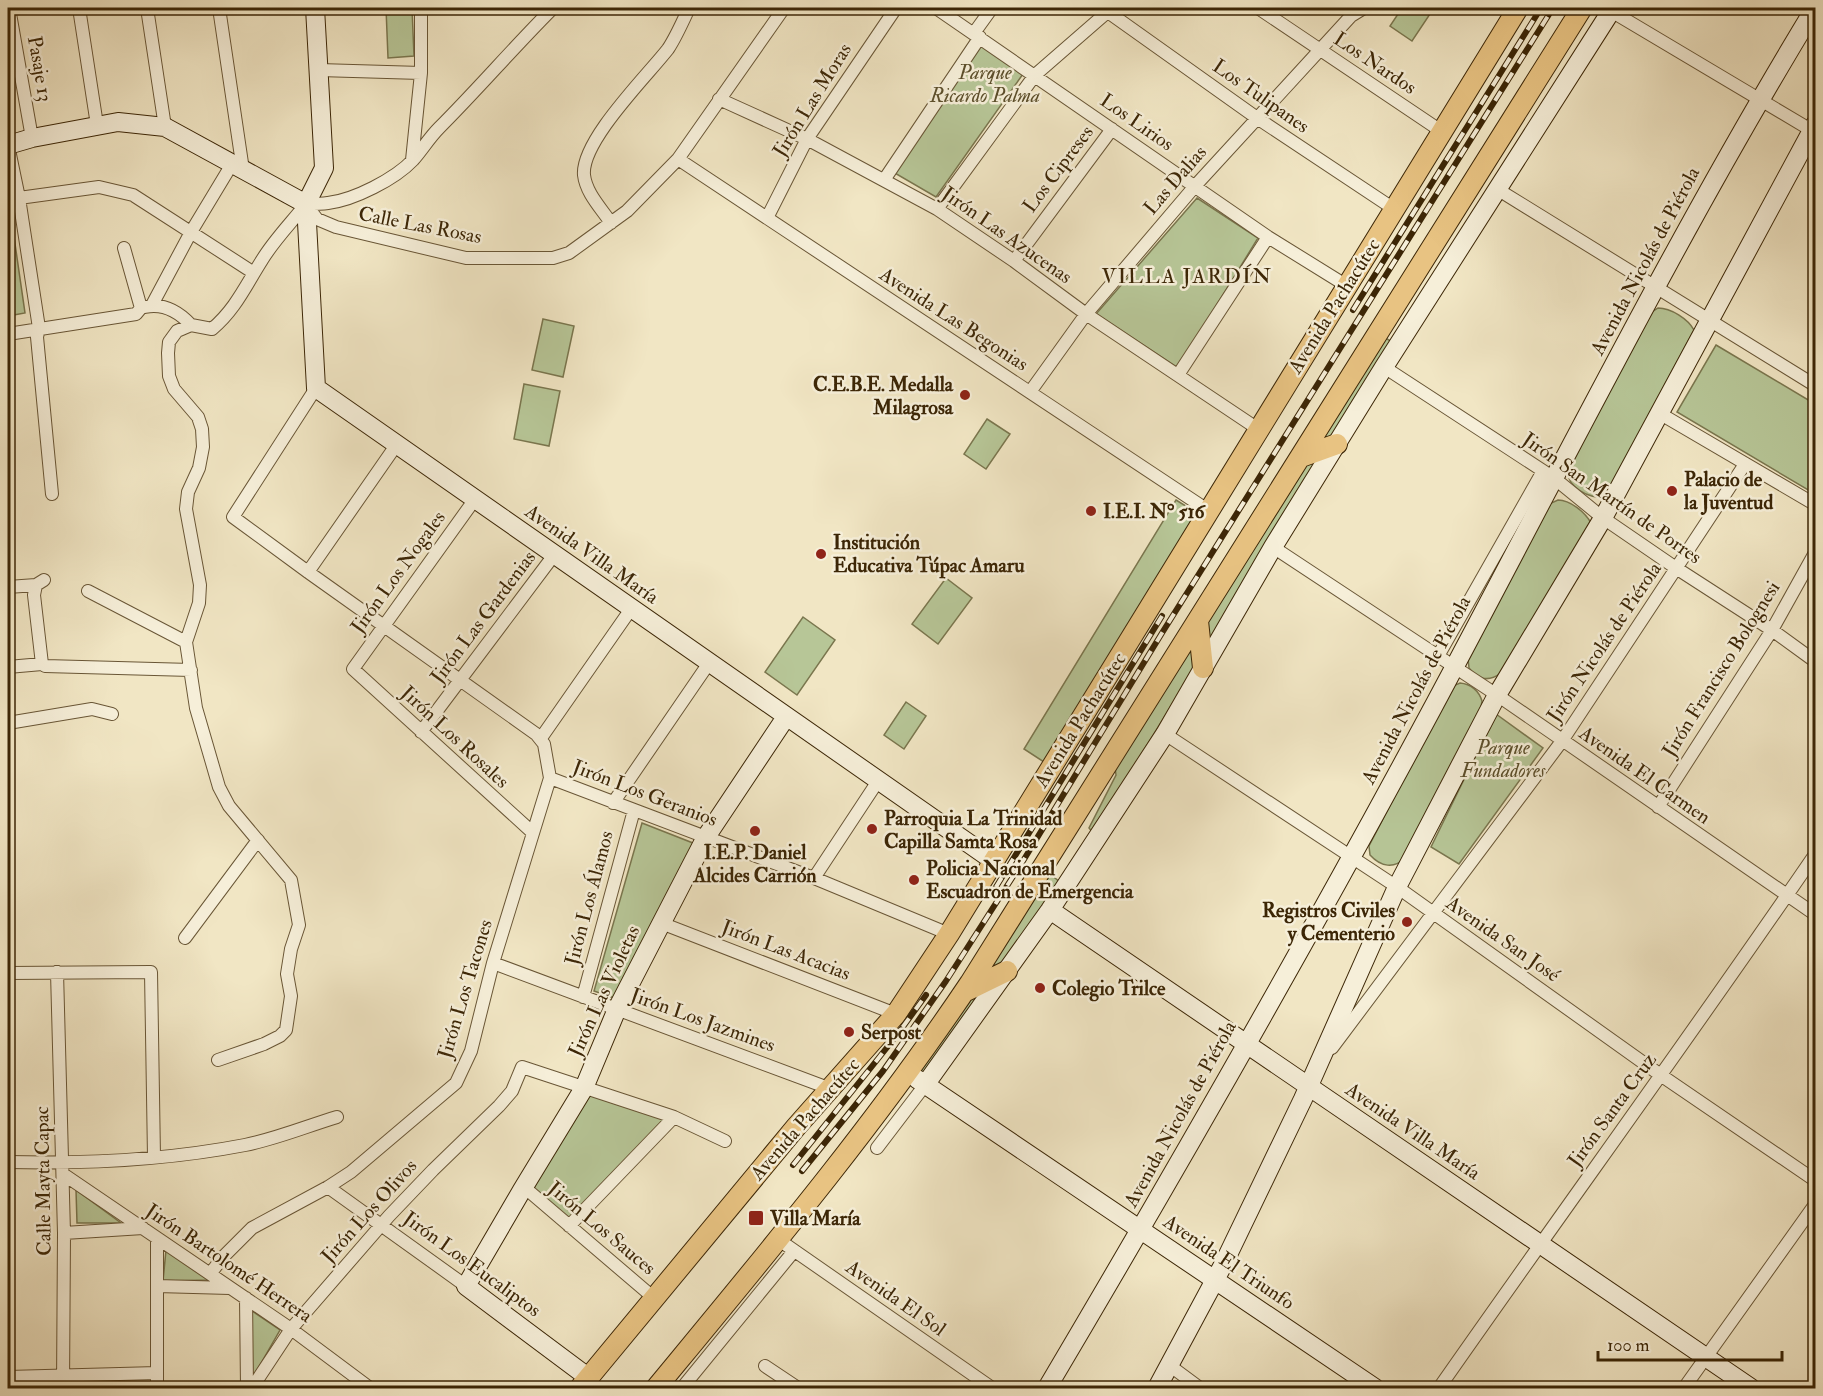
<svg xmlns="http://www.w3.org/2000/svg" width="1823" height="1396" viewBox="0 0 1823 1396" font-family="'IM FELL Double Pica',serif">
<rect width="100%" height="100%" fill="#f1e6c4"/>
<filter id="stains"><feTurbulence type="fractalNoise" baseFrequency=".00333" numOctaves="4"/><feColorMatrix values="0 0 0 0 .2 0 0 0 0 .09 0 0 0 0 .02 0 0 0 .5 -.17"/></filter>
<radialGradient id="worn" r=".72"><stop offset=".6" stop-color="#630" stop-opacity="0"/><stop offset="1" stop-color="#630" stop-opacity=".3"/></radialGradient>
<path fill="#b7c697" stroke="#7a764e" stroke-width="1.5" d="M386 8H412L414 56 388 58Z
M1402 8H1434L1412 41 1390 26Z
M982 44 1023 74 936 197 893 172Z
M1197 198 1258 238 1178 368 1096 314Z
M12 223 25 313 8 316V224Z
M1658 308C1671 308 1688 319 1694 330L1605 497C1590 500 1565 486 1568 469L1652 312Z
M543 319 574 326 563 377 532 370Z
M1382 336 1394 343 1093 833 1089 828 1116 775 1115 767Z
M1716 345 1815 404V494L1677 412Z
M524 384 560 391 549 446 514 439Z
M987 419 1010 434 986 469 964 454Z
M1176 500 1202 516 1047 764 1024 749Z
M1558 500C1570 500 1585 512 1591 523L1501 673C1489 682 1478 680 1469 668L1468 658 1549 504Z
M946 578 972 598 938 644 912 624Z
M803 617 835 640 797 695 765 672Z
M1460 683C1471 684 1479 691 1482 701L1481 707 1405 858C1394 869 1381 867 1370 855L1369 846 1448 693 1453 686Z
M906 702 926 716 904 749 884 735Z
M1496 714 1543 748 1459 864 1431 847Z
M642 823 698 845 614 998 594 991Z
M1050 874 1061 883 925 1076 917 1070Z
M589 1095 665 1120 568 1219 531 1186Z
M76 1190 121 1223H77Z
M166 1250 210 1280 163 1281Z
M252 1311 280 1330 252 1379Z"/>
<g fill="none" stroke-linecap="round" stroke-linejoin="round">
<defs>
<path id="street" d="M9 8 32 138
M79 8 97 125
M147 8 165 127
M219 8 243 170
M936 8 1268 237 1347 286
M1258 8 1441 131
M1611 11 1816 133
M1108 12 1257 118 1394 209
M974 33 992 8
M319 70 421 73
M719 99 807 139 937 209 1014 261 1086 314 1258 429
M8 145 19 198 39 328 37 337 52 494
M678 159 1209 511
M412 160 421 73V8
M884 180 980 37
M1497 189 1816 386
M19 198 99 187 133 195 254 273
M306 205 317 219 336 227 466 258H553L569 253 627 211 678 159 784 8
M937 209 1035 75 1112 8
M767 218 807 139 896 8
M611 223C601 208 586 193 584 175 581 141 647 76 668 49 676 37 683 21 689 8
M1014 261 1112 129
M152 305 191 232 232 164
M145 307C163 303 179 312 191 325
M8 334 136 314 141 308 124 248
M1384 367 1554 478 1603 518 1676 568 1772 630 1816 662
M1178 375 1268 237
M316 388 233 517 308 572 536 734 544 744 550 778 814 878 949 934
M1030 392 1086 314 1195 186 1351 16 1364 8
M1659 413 1816 505
M475 499 353 669 532 832
M1273 547 1497 695 1816 915
M308 572 397 444
M44 580 36 585 34 595 42 664 45 666 191 670
M8 587 36 585
M88 591 186 642
M1438 656 1543 471
M8 667 42 664
M8 723 92 709 112 714
M421 732 554 555
M1165 734 1397 887 1662 1076 1816 1181
M541 738 631 609
M613 803 709 663
M1658 807 1772 630 1816 551
M814 878 878 781
M661 923 896 1014
M185 938 258 840
M493 963 831 1089
M57 972 64 1233 63 1388
M8 973 151 972 154 1157
M583 997 634 810
M1332 1048 1562 741 1745 464
M218 1060 264 1044 280 1036 286 1030 291 996 287 974 291 949 299 925 291 880 229 806 219 787 196 708 186 642 199 603 200 585 186 509 188 492 199 468 203 447 202 429 198 417 174 389 169 376 168 353 169 342 177 331 191 325 212 329C235 310 246 285 262 260 274 240 291 223 306 204 313 204 321 204 328 203 354 200 395 179 413 160 422 150 429 138 439 128 478 89 513 48 552 9L555 8
M877 1148 925 1085
M8 1162C86 1164 167 1160 245 1145 276 1139 307 1126 337 1117
M63 1174 291 1329 370 1388
M328 1187 466 1286
M524 1187 654 1298
M569 1226 674 1117
M64 1233 143 1228
M779 1240 992 1388
M210 1274 223 1257 252 1228 328 1187 351 1172 456 1083 471 1051 493 963 550 778
M157 1286 230 1288
M246 1298 247 1388
M1169 1365 1200 1388
M765 1366 798 1388
M8 1377 157 1373
M157 1388V1238
M252 1388 291 1329 389 1216 433 1170 499 1106 512 1091 522 1067 674 1117 725 1141
M682 1388 794 1251
M1439 1388C1564 1209 1693 1033 1816 853
M1684 1388 1816 1203"/>
<path id="secondary" d="M8 145 32 138 118 122 165 127 306 204
M306 204 316 388 994 861
M306 204 324 168 315 8
M1050 910 1751 1388
M917 1079 1375 1388
M925 1085 1050 910 1165 734 1273 547 1384 367 1613 8
M589 1378 466 1286 522 1190 584 1088 617 1009 706 837 786 717
M1047 1388C1179 1165 1308 940 1431 711 1557 476 1676 236 1815 8
M1157 1388 1223 1265 1303 1099 1397 887 1497 695 1603 518 1816 123"/>
<path id="primary" d="M1301 457 1337 444
M1198 621 1203 668
M964 992 1007 971
M580 1388 796 1127 896 1014 949 934 1518 8
M656 1388C765 1256 874 1126 970 983L1582 8"/>
</defs>
<use href="#street" stroke="#695636" stroke-width="14"/>
<use href="#secondary" stroke="#3c2606" stroke-width="20"/>
<use href="#primary" stroke="#3c2606" stroke-width="22"/>
<use href="#street" stroke="#f6efd9" stroke-width="12"/>
<use href="#secondary" stroke="#f6efd9" stroke-width="18"/>
<use href="#primary" stroke="#e8c382" stroke-width="20"/>
<defs>
<path id="rail" d="M1353 310 1541 8
M996 887 1162 616
M793 1165 897 1035 926 995
M802 1171 883 1071 946 981 1023 861 1162 633 1553 8"/>
</defs>
<use href="#rail" stroke="#3c2606" stroke-width="6"/>
<use href="#rail" stroke="#f6efd9" stroke-width="4" stroke-dasharray="11" stroke-linecap="butt"/>
</g>
<g fill="#8f2418" stroke="#f6efd9" stroke-width="2">
<circle cx="965" cy="395" r="6"/>
<circle cx="1672" cy="491" r="6"/>
<circle cx="1091" cy="511" r="6"/>
<circle cx="821" cy="554" r="6"/>
<circle cx="872" cy="829" r="6"/>
<circle cx="755" cy="831" r="6"/>
<circle cx="914" cy="880" r="6"/>
<circle cx="1407" cy="922" r="6"/>
<circle cx="1040" cy="988" r="6"/>
<circle cx="849" cy="1032" r="6"/>
<rect x="748" y="1210" width="16" height="16" rx="3"/>
</g>
<g text-anchor="middle" dominant-baseline="central" stroke-width="5" stroke-linejoin="round" paint-order="stroke">
<g font-size="20" fill="#3c2606" stroke="#f6efd9">
<text transform="translate(1375 63) rotate(34)">Los Nardos</text>
<text transform="translate(40 69) rotate(80)">Pasaje 13</text>
<text transform="translate(1261 96) rotate(35)">Los Tulipanes</text>
<text transform="translate(812 100) rotate(-58)">Jirón Las Moras</text>
<text transform="translate(1137 122) rotate(35)">Los Lirios</text>
<text transform="translate(1058 169) rotate(-53)">Los Cipreses</text>
<text transform="translate(1175 180) rotate(-49)">Las Dalias</text>
<text transform="translate(420 225) rotate(11)">Calle Las Rosas</text>
<text transform="translate(1007 235) rotate(35)">Jirón Las Azucenas</text>
<text transform="translate(1645 261) rotate(-62)">Avenida Nicolás de Piérola</text>
<text transform="translate(1334 306) rotate(-58)">Avenida Pachacútec</text>
<text transform="translate(954 319) rotate(33)">Avenida Las Begonias</text>
<text transform="translate(1612 498) rotate(35)">Jirón San Martín de Porres</text>
<text transform="translate(592 554) rotate(35)">Avenida Villa María</text>
<text transform="translate(398 572) rotate(-54)">Jirón Los Nogales</text>
<text transform="translate(483 617) rotate(-53)">Jirón Las Gardenias</text>
<text transform="translate(1604 642) rotate(-56)">Jirón Nicolás de Piérola</text>
<text transform="translate(1721 669) rotate(-58)">Jirón Francisco Bolognesi</text>
<text transform="translate(1416 690) rotate(-62)">Avenida Nicolás de Piérola</text>
<text transform="translate(1080 720) rotate(-58)">Avenida Pachacútec</text>
<text transform="translate(455 737) rotate(43)">Jirón Los Rosales</text>
<text transform="translate(1645 775) rotate(35)">Avenida El Carmen</text>
<text transform="translate(645 793) rotate(21)">Jirón Los Geranios</text>
<text transform="translate(589 898) rotate(-75)">Jirón Los Álamos</text>
<text transform="translate(1503 939) rotate(35)">Avenida San José</text>
<text transform="translate(786 950) rotate(21)">Jirón Las Acacias</text>
<text transform="translate(465 989) rotate(-73)">Jirón Los Tacones</text>
<text transform="translate(604 991) rotate(-65)">Jirón Las Violetas</text>
<text transform="translate(703 1020) rotate(20)">Jirón Los Jazmines</text>
<text transform="translate(1612 1110) rotate(-54)">Jirón Santa Cruz</text>
<text transform="translate(1180 1114) rotate(-61)">Avenida Nicolás de Piérola</text>
<text transform="translate(805 1119) rotate(-49)">Avenida Pachacútec</text>
<text transform="translate(1413 1131) rotate(34)">Avenida Villa María</text>
<text transform="translate(43 1181) rotate(-91)">Calle Mayta Capac</text>
<text transform="translate(369 1211) rotate(-48)">Jirón Los Olivos</text>
<text transform="translate(602 1228) rotate(40)">Jirón Los Sauces</text>
<text transform="translate(1229 1262) rotate(34)">Avenida El Triunfo</text>
<text transform="translate(229 1263) rotate(34)">Jirón Bartolomé Herrera</text>
<text transform="translate(472 1264) rotate(36)">Jirón Los Eucaliptos</text>
<text transform="translate(896 1298) rotate(35)">Avenida El Sol</text>
</g>
<g font-size="20" font-style="italic" fill="#5b4e2a" stroke="#f6efd9">
<text x="985" y="72">Parque<tspan x="985" dy="23">Ricardo Palma</tspan></text>
<text x="1503" y="747">Parque<tspan x="1503" dy="23">Fundadores</tspan></text>
</g>
<g font-size="20" font-weight="bold" fill="#3c2606" stroke="#f6efd9" text-anchor="start">
<text x="953" y="384" text-anchor="end">C.E.B.E. Medalla<tspan x="953" dy="23">Milagrosa</tspan></text>
<text x="1684" y="479">Palacio de<tspan x="1684" dy="23">la Juventud</tspan></text>
<text x="1103" y="511">I.E.I. N° 516</text>
<text x="833" y="542">Institución<tspan x="833" dy="23">Educativa Túpac Amaru</tspan></text>
<text x="884" y="818">Parroquia La Trinidad<tspan x="884" dy="23">Capilla Samta Rosa</tspan></text>
<text x="755" y="852" text-anchor="middle">I.E.P. Daniel<tspan x="755" dy="23">Alcides Carrión</tspan></text>
<text x="926" y="868">Policia Nacional<tspan x="926" dy="23">Escuadron de Emergencia</tspan></text>
<text x="1395" y="910" text-anchor="end">Registros Civiles<tspan x="1395" dy="23">y Cementerio</tspan></text>
<text x="1052" y="988">Colegio Trilce</text>
<text x="861" y="1032">Serpost</text>
<text x="770" y="1218">Villa María</text>
</g>
<g font-size="21" letter-spacing="1.5" fill="#3c2606" stroke="#f6efd9">
<text x="1187" y="276">VILLA JARDÍN</text>
</g>
</g>
<rect width="1823" height="1396" fill="none" stroke="#f1e6c4" stroke-width="30"/>
<rect x="9" y="9" width="1805" height="1378" fill="none" stroke="#3c2606" stroke-width="3"/>
<rect x="15" y="15" width="1793" height="1366" fill="none" stroke="#3c2606" stroke-width="1.5"/>
<path d="M1598 1351v9h184v-9" fill="none" stroke="#3c2606" stroke-width="3"/>
<text x="1607" y="1351" font-size="18" fill="#3c2606" stroke="#f6efd9" stroke-width="4.5" paint-order="stroke">100 m</text>
<rect width="100%" height="100%" filter="url(#stains)"/>
<rect width="100%" height="100%" fill="url(#worn)"/>
</svg>
